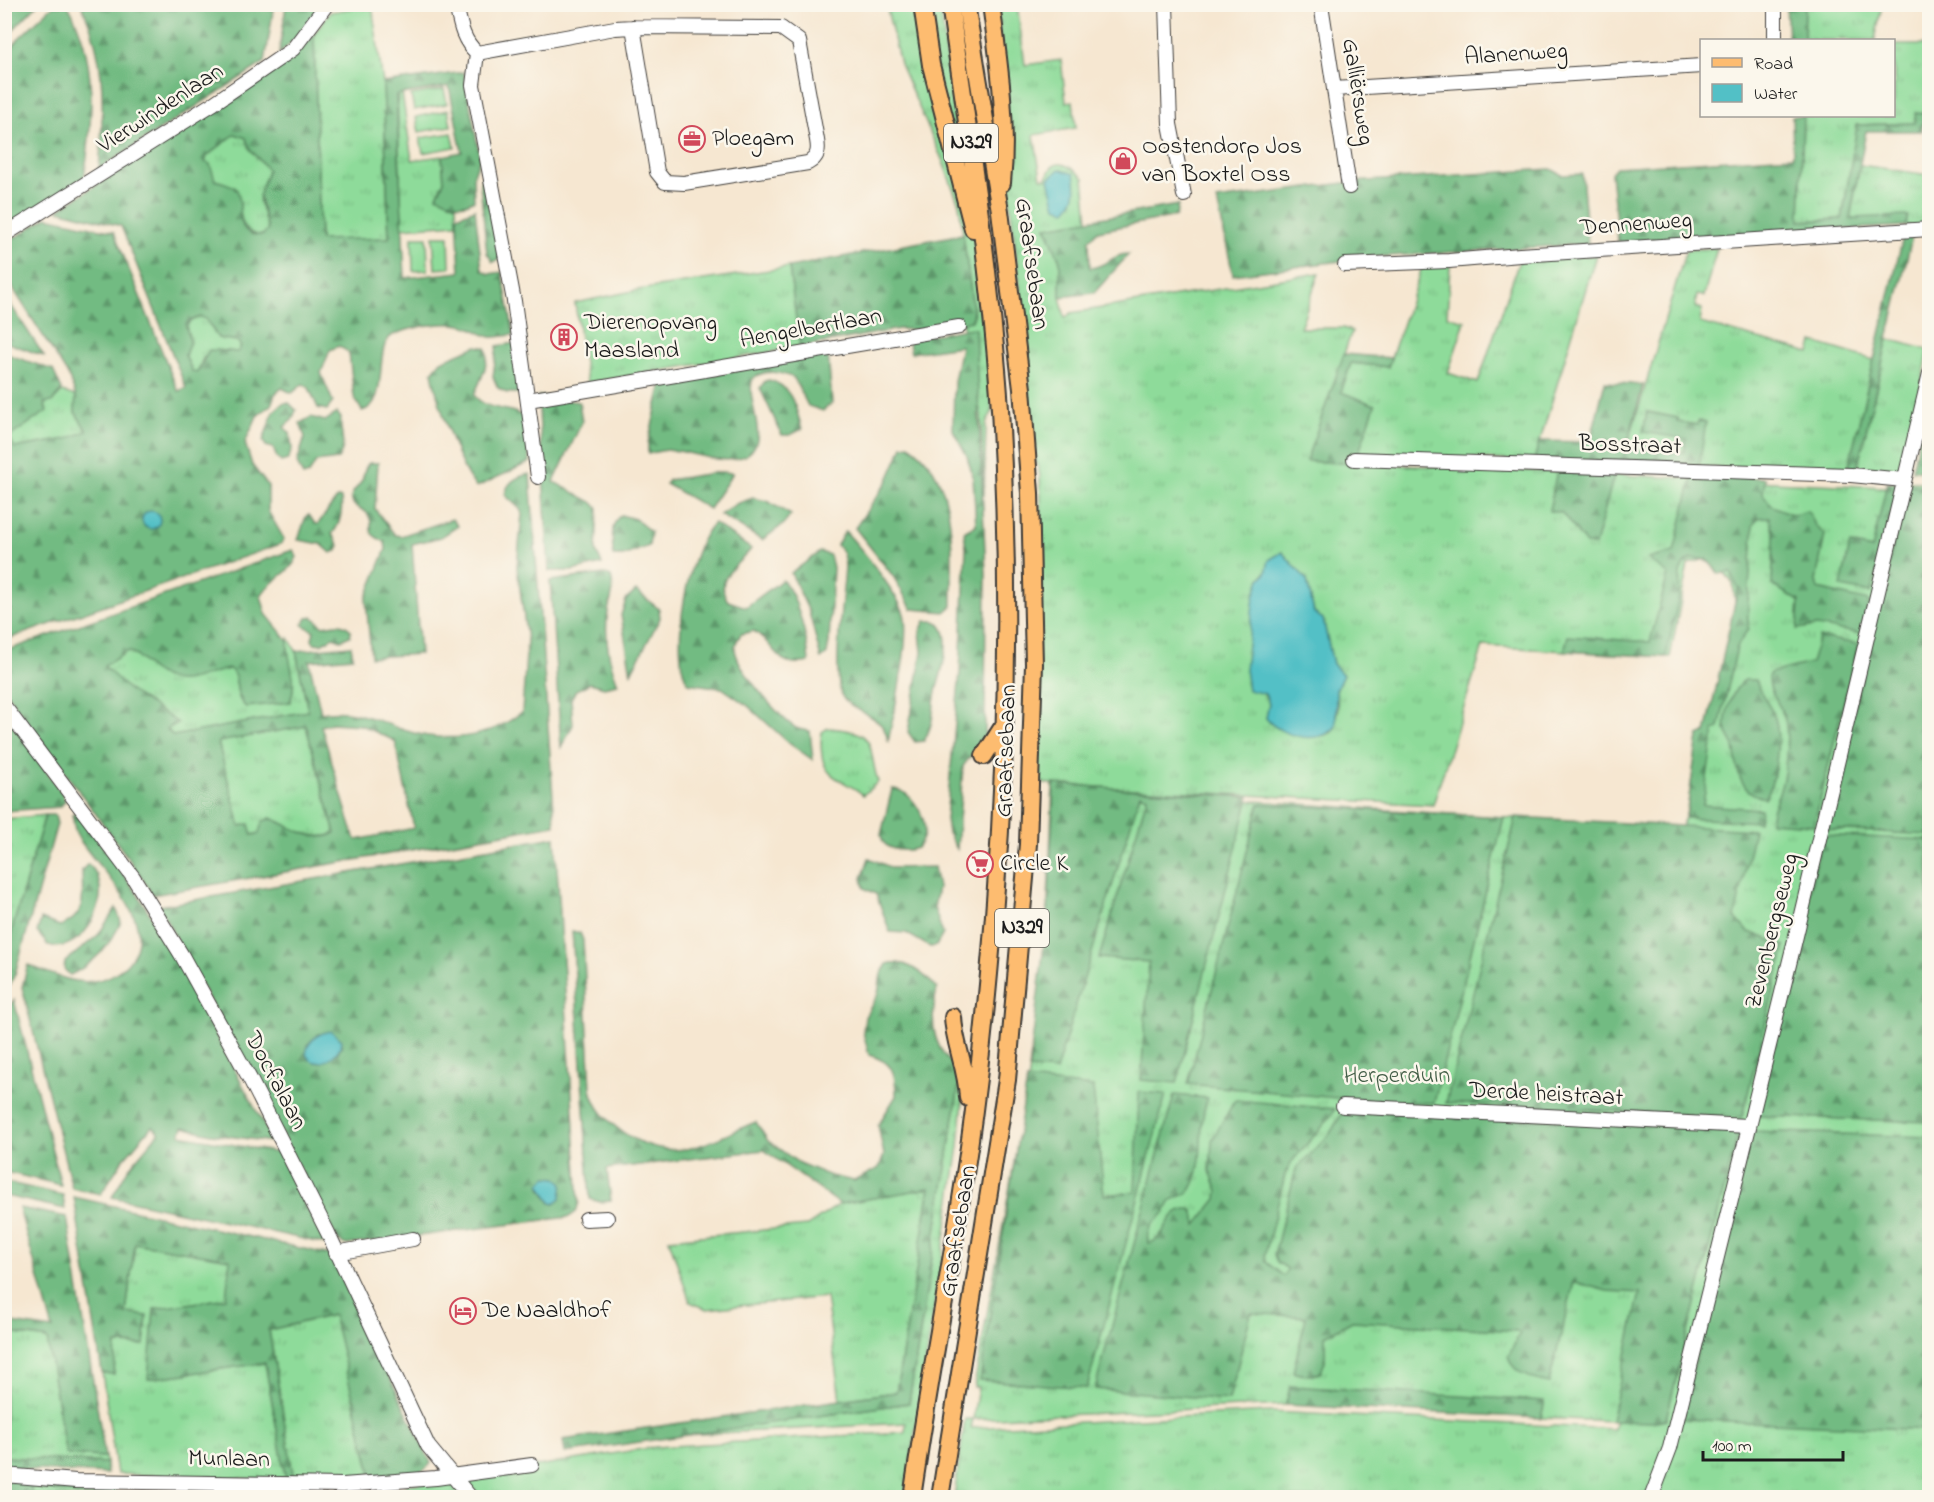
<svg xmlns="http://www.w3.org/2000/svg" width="1934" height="1502" viewBox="0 0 1934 1502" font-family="'Indie Flower',sans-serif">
<defs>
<pattern id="grass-tufts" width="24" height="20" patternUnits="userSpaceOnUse" patternTransform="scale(1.5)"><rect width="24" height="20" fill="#8edb9a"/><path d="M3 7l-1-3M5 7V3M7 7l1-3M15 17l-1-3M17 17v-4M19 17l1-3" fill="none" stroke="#7abb84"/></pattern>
<pattern id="forest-firs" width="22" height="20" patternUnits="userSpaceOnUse" patternTransform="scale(1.5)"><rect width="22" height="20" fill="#72bb82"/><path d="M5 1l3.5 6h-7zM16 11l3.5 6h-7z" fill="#5d976a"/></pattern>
</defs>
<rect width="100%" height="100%" fill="#fbf7ec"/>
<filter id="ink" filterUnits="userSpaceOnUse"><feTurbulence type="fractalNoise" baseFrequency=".0167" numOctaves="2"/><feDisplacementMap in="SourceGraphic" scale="12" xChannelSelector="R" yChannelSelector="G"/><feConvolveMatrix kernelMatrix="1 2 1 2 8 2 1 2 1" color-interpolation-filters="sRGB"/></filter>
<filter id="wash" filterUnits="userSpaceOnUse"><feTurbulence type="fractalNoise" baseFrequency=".008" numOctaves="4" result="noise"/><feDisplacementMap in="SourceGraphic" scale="24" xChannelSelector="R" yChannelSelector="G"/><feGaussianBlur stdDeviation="1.35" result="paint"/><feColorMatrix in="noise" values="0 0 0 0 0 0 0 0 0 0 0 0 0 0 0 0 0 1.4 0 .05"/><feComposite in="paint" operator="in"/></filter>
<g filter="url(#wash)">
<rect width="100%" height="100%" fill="#f6e7d1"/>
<path fill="url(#grass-tufts)" stroke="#557c5b" stroke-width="1.5" fill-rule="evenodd" d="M1017 4 1025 65 1061 60 1066 102 1073 101 1076 128 1034 135 1041 178H1047C1053 152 1073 168 1084 178L1088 221 1046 227 1060 261V297L1065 318 1071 313 1319 273 1300 328H1343L1352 331 1307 461 1907 488 1909 482H1929L1930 1497 954 1498 965 1419H973L978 1387H974L1027 1090 1046 947 1053 784 1036 783 1038 563 1042 529 1040 475 1032 447 1026 341 1006 167 998 5ZM1282 552 1307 580 1314 613 1323 619 1333 664 1343 675 1336 690 1338 708 1332 732C1309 744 1287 728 1266 718L1269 704 1264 694 1258 691 1260 579ZM1712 557 1733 583 1735 601 1714 726 1699 737 1686 815 1680 829 1071 789 1060 785 1433 805 1483 646 1670 657 1688 564ZM1629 1349 1614 1429 1271 1412 971 1428 973 1419 1286 1405 1287 1400 1542 1412 1541 1418 1611 1421Z
M372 5 383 83 389 238 320 241 314 34 330 12Z
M886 5H940L956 129 979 258 989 361 992 412 986 424 984 496 981 415 962 322 972 321 974 316 959 204 941 157 900 64Z
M1805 5H1882L1875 40H1804Z
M1894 45H1929V85L1925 113H1916L1915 123 1858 125 1842 219 1800 221 1803 116H1894Z
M397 93H402L412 160 442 156 444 181 437 196 456 205 457 224 402 228Z
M235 134 246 138 250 149 269 170 259 200 268 229 263 235C235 236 242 205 235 187L215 180 205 162 207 156Z
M1860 165 1929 175V225L1906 226 1850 219Z
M1717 248 1704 296 1697 295 1695 307 1702 309 1700 323 1810 353 1813 342 1874 360 1847 473 1699 467 1697 425 1677 422 1678 418 1648 412 1686 439 1684 452 1626 450 1686 250Z
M1596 255 1534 461 1358 454 1341 392 1351 363 1388 367 1422 267 1450 265 1447 316 1465 321 1448 373 1478 383 1519 261Z
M789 267 800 347 587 383 575 303 638 290Z
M200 317 206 319 218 338 237 341 241 346 238 352 216 350 203 358 197 373 192 371 185 355 190 341 186 326 190 321Z
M1888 339 1929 350 1901 475 1856 473Z
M62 392 76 396 75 412 88 431 67 439 15 448 9 437 46 411 44 403 52 402Z
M289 638 296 651 308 711 173 736 167 729 177 723C153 707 120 690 104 666L128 650 165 678 230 669C241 678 232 696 246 707L290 702C301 674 281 661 289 638Z
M306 726 335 833C315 844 289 825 270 818L259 834 238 839 218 742Z
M828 728C880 732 866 742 878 782L863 795C847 780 826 781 822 756 821 747 820 740 822 732Z
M45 815 5 954V819Z
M961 1072 964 1086 959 1147 905 1497 482 1498 463 1478 655 1447 905 1432 906 1423 682 1435 909 1403Z
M930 1187 896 1392 840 1400 826 1297 707 1309 690 1302 669 1239 807 1226 840 1204Z
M135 1243 230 1259 227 1298 149 1379 265 1363 286 1480 117 1474 102 1373 114 1374 116 1344 143 1345 126 1313Z
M334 1315 372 1477 294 1480 269 1330Z
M4 1332 47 1339 66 1455 105 1457 106 1463 5 1457Z
M447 1479 463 1497H405V1485Z
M29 1481 104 1494 107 1497H33Z
M181 1489 237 1490V1497L180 1498Z
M274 1490H352V1497H277Z"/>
<path fill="url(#forest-firs)" stroke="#476c4f" stroke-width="1.5" fill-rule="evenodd" d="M5 4 37 5 5 38 4 5Z
M54 5H68C98 59 93 119 84 178L5 229V57L19 38Z
M81 5H274L265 62 99 169C104 113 107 56 81 5Z
M286 5H320L298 36 279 54Z
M1786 5H1805L1804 40H1788Z
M314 34 320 240 389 238 383 83 464 72 480 158 473 177 474 200C460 209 451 203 437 196L444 181 442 156 462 152 449 86 396 95 405 278 460 272 457 216 475 209 482 270 489 274 502 272 514 335C507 335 497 338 491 337 481 335 472 326 461 325 441 321 412 327 393 335 372 345 391 404 362 411L354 397 349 353 339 346 330 350 321 373 333 402 327 410 318 408 309 388 303 384 292 393 282 388 275 394 271 405 257 416 245 443 252 465 268 486V511L284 539 281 544 5 640 4 353 53 370 62 390 52 402 44 403 47 411 9 437 15 448 67 439 87 431 75 412 76 396 68 375 5 276V244L47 217 114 232 178 391 186 388 121 226 58 210 288 61ZM235 134 246 138 250 149 268 170 259 195 268 229 263 235C231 237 245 205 237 190 233 184 222 182 215 180L210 164 205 162 207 156ZM200 317 206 319 218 338 237 341 241 346 238 352 209 350 197 373 192 371 185 355 190 341 186 327 190 321Z
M1916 112 1925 113 1922 131H1866L1850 218 1908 216 1906 226 1618 242 1611 173 1616 167 1793 156 1792 116H1803L1800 221 1842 219 1857 125 1914 123Z
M1551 169 1562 175 1582 174 1588 244 1371 257 1233 275 1217 200 1352 182Z
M483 174 500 259 493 262 487 253 480 183Z
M1178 205 1176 216 1098 231 1089 240 1090 268C1106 267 1112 254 1129 254L1094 293 1060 297V261L1046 227Z
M963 234 973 308 972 321 918 330 899 329 800 347 789 267Z
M1903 237H1912L1856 473H1847Z
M5 296 44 356 5 342Z
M972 328 975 329 986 574 985 738 963 766 957 849 948 833 946 819 960 671 966 548 964 532 976 525 973 477 967 456 953 430 954 381 961 346 911 353 908 339Z
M515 343 522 393H507L498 388 493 377 497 346Z
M477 346 486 348C490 363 480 381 474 395 488 413 508 405 525 417L530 462 477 487C460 474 436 396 432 372L441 361Z
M828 354 832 403 823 411 808 406 794 378C780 372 766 369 753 378 744 400 771 437 748 454 728 468 693 452 671 450 663 450 655 452 648 454V443L662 383Z
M1344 354 1391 358 1388 367 1351 363 1341 392 1375 405 1355 464 1306 461Z
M769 380C792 385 796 409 802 429L790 435H782L760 388 765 381Z
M1605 382 1643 385 1626 450 1684 452 1686 439 1643 432 1647 412 1678 418 1677 422 1697 425 1698 421 1706 422 1699 467 1534 461 1539 441 1590 442Z
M1929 392V436L1924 461 1929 462V470H1912Z
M538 396 579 402 582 422 554 482 592 502 598 508 596 551 602 564 571 571H549Z
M283 403H289L296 410 292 420 284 427 290 433 292 449 288 460 281 462 277 458 273 448 266 446 263 441 273 412Z
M337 413 341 418C339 433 348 445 338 459L316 462 309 474 303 476 297 463 305 437 300 423 311 417 325 421Z
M909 445C960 478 951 554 952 606L945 612 912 609 893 576 855 528 887 482 903 446Z
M369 463H378L375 509 395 535 401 536 452 519 458 526 441 537 412 544 420 654 371 657 366 599 386 549 385 542C362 531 376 531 369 516 366 509 359 510 354 505 346 494 358 489 362 480 365 474 363 469 369 463Z
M1557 470 1615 472 1595 545 1586 544 1562 513 1549 511Z
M720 472 733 473 709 509 666 484 668 480Z
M530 474 555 825 153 895 129 859 5 691V651L293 550 297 557C290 575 270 579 261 596L266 614 288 641C287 665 299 677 290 702L246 707C232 696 241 678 230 669 201 673 183 693 154 671 145 665 138 653 128 651L104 666 129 690 178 723 167 729 173 736 308 711 296 651 351 646 353 657 309 661 321 713C350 707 374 719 401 729 443 744 487 740 522 712L527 640 517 567 522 514 520 509 505 495C507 482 518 476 530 474ZM332 723 361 725 395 741 414 828 357 840 354 837 321 726ZM306 726 335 833C315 845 289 825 270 818L262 822 259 833 252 835 249 824 240 826 218 742Z
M1693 475 1765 478 1763 494 1772 506 1794 515 1808 511 1816 527 1825 534 1816 581 1818 589 1869 601 1861 634 1817 626 1797 629 1799 601 1772 585 1774 535 1769 517 1758 518 1753 525C1753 559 1746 595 1748 629L1737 647 1719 728 1714 731 1703 805 1761 809 1759 822 1686 818 1698 736 1706 733 1738 589 1731 572 1719 574 1710 563 1703 559H1692L1684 564 1680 573 1679 597 1666 657 1564 651 1568 636 1650 642 1668 574 1648 559 1674 552Z
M1887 483H1899L1871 593 1841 587 1850 544 1872 549Z
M1908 485 1929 486V835L1825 829Z
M337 498H341C343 511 340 525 332 534L339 545 337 551 331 553 321 544 298 540 306 516 309 515 315 524H318Z
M753 498 767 501 791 515 784 524 762 540 720 515 736 504Z
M621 515 635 519 651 532 649 546 623 556H613C613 543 609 523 621 515Z
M714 523 751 549C739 565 712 578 728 601L746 607 782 580C797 593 808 642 809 662 774 669 778 646 754 631L741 634C739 637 736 642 735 646 733 665 780 719 796 728 800 730 806 730 810 731L813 760 790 744 748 706 722 688 688 683C669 653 688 546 714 523Z
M845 531C860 547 898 594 904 614 911 639 894 713 888 742 885 715 860 716 844 699 830 685 844 589 845 566L843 553 837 545Z
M820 552 830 555 833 568 829 642 827 654 821 659 809 612 791 573Z
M604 574 611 577C616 594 608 603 607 619 605 640 610 664 618 684L604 687 590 683 576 690 571 699 573 725 561 747 550 581Z
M636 591 659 609 660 618 631 673 621 615 626 600Z
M313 617 323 626C333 624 342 621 351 630L350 636 341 640 333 637 321 644 314 643 312 639 314 631 303 625 307 618Z
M925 621H935C957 632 940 675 936 692 931 715 936 718 924 741L915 742 908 732 922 652 920 631Z
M1819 637 1858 644 1814 825 1770 822C1771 808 1777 800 1781 787 1786 769 1788 743 1786 725 1784 705 1765 693 1770 673L1811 663Z
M1745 680H1756C1761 697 1770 704 1775 718 1781 737 1776 782 1765 798 1737 793 1738 770 1734 747 1733 741 1728 737 1726 730 1723 717 1733 686 1745 680Z
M4 712 62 793 65 801 60 807 5 811Z
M1054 784 1249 797 1177 1083 1141 1080 1149 962 1099 958 1147 797 1140 794 1056 1071 1029 1069 1048 911Z
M892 789C910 789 928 817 924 834 923 839 920 844 917 848 907 852 890 851 883 842L881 835Z
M1259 804 1504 817 1434 1103 1337 1098 1188 1084Z
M78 812 136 892 163 935 273 1142 211 1134 183 1127 180 1135 279 1153 325 1244 112 1197 128 1169 159 1132 152 1126 122 1161 101 1194 72 1188 22 987 28 965C59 977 90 993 120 970 172 929 99 873 78 837 74 831 74 822 72 815Z
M45 815H55L57 824 15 974 5 995V954Z
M1516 817 1754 830 1735 917 1747 931 1785 946 1742 1117 1446 1103Z
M1823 835 1929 840V1122L1756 1116Z
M555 837 579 1202 576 1212 569 1217 346 1245 338 1241 159 906ZM319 1034 342 1044 338 1052 320 1063 311 1060 308 1044ZM546 1177 557 1178 554 1204 551 1203 541 1188Z
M869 858 892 868 934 867 938 887 934 908 943 934 936 946 930 947 906 933 890 932 876 894 864 888 862 878Z
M88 864C120 890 83 958 48 945L37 932 41 919 60 926C89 916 82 894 82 870Z
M116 908 121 922C111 944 93 965 70 975L64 969 65 962 98 935Z
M572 931 580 933 583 940 591 1089C598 1126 649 1155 686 1149 710 1145 734 1130 756 1122L768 1141 799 1163 831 1176 854 1181 879 1168 884 1155 878 1125 896 1096C896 1072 893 1062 869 1055L863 1032 865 1017 878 994 881 974 887 964C905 958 926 975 937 989 929 1024 932 1049 961 1072L909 1403 565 1453 563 1440 896 1392 930 1188 840 1204 764 1150 607 1169 611 1201 600 1202 590 1199Z
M14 1000 61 1185 5 1172V1010Z
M1027 1080 1093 1087 1104 1195 1135 1192 1139 1092 1166 1094 1087 1388 980 1380Z
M1174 1095 1208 1098C1196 1127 1207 1162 1191 1189 1186 1198 1177 1195 1171 1201 1169 1204 1167 1209 1164 1213 1156 1222 1143 1229 1149 1243 1168 1239 1165 1208 1190 1209L1194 1212 1196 1225 1217 1199 1218 1191 1210 1171 1212 1140 1235 1100 1335 1109C1322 1133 1292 1154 1285 1175L1265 1255 1266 1262 1284 1276 1288 1269 1277 1262 1274 1255 1296 1169 1329 1135 1344 1110 1739 1130 1666 1419 1652 1422 1611 1421 1640 1293 1607 1291 1574 1282 1549 1383C1534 1380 1513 1373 1508 1357L1520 1333 1517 1331 1352 1321 1325 1336V1361L1321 1372C1312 1377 1303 1375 1293 1372L1306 1317 1251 1313 1229 1400 1095 1389Z
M1752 1131 1929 1137V1430L1681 1419Z
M5 1182 63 1195 65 1209 5 1196Z
M74 1197 331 1255 431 1463C422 1479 388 1476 372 1477L333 1315 269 1330 294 1480H286L265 1363 148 1379 154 1309 226 1298 230 1259 135 1243 126 1313 147 1316 144 1345 116 1344 114 1374 102 1373Z
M19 1208 67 1217 105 1457 66 1455 47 1339 5 1332V1322L53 1329Z
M1290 1386 1545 1401 1541 1418 1286 1405Z
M4 1457 106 1463 107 1474 5 1468Z
M4 1480 29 1481 33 1497H8L5 1492Z
M41 1482 113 1486 118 1497H107L104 1494 43 1490Z"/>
<path fill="#8edb9a" stroke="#557c5b" stroke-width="1.5" d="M444 89 447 104 414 110 411 95Z
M448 110 451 126 419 132 416 117Z
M452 133 455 147 423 153 420 138Z
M433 236H449L450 268 435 269Z
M412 237H427L428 270 413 271Z"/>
<path fill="#52c0c6" stroke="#376e71" stroke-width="1.5" d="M1059 169 1074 174C1077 190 1077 198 1066 210L1056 207 1049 179Z
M142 520a9 9 0 1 1 18 0a9 9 0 1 1-18 0Z
M1282 552 1307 580 1314 613 1323 619 1333 664 1343 675 1336 690V726C1321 747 1279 736 1266 718L1269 704 1265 694 1248 690 1245 669 1254 597 1260 579 1266 573 1269 560Z
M331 1031 342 1040C341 1056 315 1073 306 1054 308 1040 318 1033 331 1031Z
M546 1177 557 1178 563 1183 561 1198 554 1204 551 1203 540 1184Z"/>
</g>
<g filter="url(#ink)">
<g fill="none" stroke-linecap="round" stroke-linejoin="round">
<defs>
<path id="minor" d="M456 4C460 23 462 40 477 53
M1166 4 1170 124 1184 195
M1321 4 1349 187
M1775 4V40
M477 53 615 28 633 27 781 28 799 41 817 140C819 151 818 157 808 163L684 183 665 182 657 172 633 27
M477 53 473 85 514 301 538 477
M1334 89 1702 66
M4 235 214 103 293 49 327 4
M1345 265 1449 261 1520 255 1930 229
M528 400 959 327
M1354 459 1851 475 1904 480
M4 706 133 877 181 954 250 1079 328 1233 428 1446 471 1498
M1343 1106 1748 1126
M586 1219 607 1218
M336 1253 413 1239
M4 1475 76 1481 343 1485 436 1478 532 1465
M1651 1498 1670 1448 1795 940 1930 373"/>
<path id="major" d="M922 4 931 65 973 229
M991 4C999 63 1008 124 1002 183
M984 756 1002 728
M953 1017C954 1044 967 1068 968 1098
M912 1498C929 1380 952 1264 969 1147 980 1070 988 992 994 915 1008 747 1010 577 1000 409 991 273 969 139 950 4
M940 1498 1007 1080 1028 844 1034 664 1030 493 1022 389 1000 211 966 4"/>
</defs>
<use href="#minor" stroke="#3d3a37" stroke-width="16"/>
<use href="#major" stroke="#3d3a37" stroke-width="20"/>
<use href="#minor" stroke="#fff" stroke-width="14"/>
<use href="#major" stroke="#fdbc70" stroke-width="16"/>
</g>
</g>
<defs>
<symbol id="office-ring" viewBox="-11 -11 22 22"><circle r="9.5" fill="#fbf7ec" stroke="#d1495b" stroke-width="1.5"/><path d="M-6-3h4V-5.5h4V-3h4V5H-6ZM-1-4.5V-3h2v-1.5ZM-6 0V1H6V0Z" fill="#d1495b"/></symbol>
<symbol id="shop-ring" viewBox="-11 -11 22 22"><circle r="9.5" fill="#fbf7ec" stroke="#d1495b" stroke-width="1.5"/><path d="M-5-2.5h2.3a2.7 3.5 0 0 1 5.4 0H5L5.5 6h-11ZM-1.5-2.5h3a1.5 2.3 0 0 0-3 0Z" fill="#d1495b"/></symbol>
<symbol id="building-ring" viewBox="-11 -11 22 22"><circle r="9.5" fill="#fbf7ec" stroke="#d1495b" stroke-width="1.5"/><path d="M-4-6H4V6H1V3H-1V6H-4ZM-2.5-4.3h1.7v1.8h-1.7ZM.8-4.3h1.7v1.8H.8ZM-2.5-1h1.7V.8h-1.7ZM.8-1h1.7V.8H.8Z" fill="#d1495b"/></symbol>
<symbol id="supermarket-ring" viewBox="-11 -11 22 22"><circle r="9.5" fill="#fbf7ec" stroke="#d1495b" stroke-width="1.5"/><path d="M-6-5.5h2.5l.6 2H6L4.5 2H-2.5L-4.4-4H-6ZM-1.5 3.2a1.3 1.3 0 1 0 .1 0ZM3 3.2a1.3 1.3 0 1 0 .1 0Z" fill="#d1495b"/></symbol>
<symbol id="hotel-ring" viewBox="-11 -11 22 22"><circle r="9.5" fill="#fbf7ec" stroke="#d1495b" stroke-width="1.5"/><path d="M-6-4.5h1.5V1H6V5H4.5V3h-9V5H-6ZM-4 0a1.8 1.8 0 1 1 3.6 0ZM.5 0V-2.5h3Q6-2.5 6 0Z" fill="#d1495b"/></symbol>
</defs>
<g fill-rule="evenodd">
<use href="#office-ring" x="677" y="124" width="30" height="30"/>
<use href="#shop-ring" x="1108" y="146" width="30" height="30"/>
<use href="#building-ring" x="549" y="322" width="30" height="30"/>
<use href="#supermarket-ring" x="965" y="849" width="30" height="30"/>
<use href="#hotel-ring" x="448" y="1296" width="30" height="30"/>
</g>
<g text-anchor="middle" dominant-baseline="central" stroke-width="5" stroke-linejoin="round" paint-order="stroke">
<g fill="#fbf7ec" stroke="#5f5e5a" stroke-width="1.5">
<rect x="944" y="124" width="54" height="38" rx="4.5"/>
<rect x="995" y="909" width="54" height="38" rx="4.5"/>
</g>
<g font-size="22" font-weight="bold" fill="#1c1c1c">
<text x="971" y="143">N329</text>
<text x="1022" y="928">N329</text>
</g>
<g font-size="24" fill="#1c1c1c" stroke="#fbf7ec">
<text transform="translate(1516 55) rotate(-4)">Alanenweg</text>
<text transform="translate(1357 92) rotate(81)">Galliërsweg</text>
<text transform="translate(161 109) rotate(-33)">Vierwindenlaan</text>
<text transform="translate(1636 225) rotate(-4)">Dennenweg</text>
<text transform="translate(1031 264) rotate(82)">Graafsebaan</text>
<text transform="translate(811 329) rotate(-10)">Aengelbertlaan</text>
<text transform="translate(1630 446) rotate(2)">Bosstraat</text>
<text transform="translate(1007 751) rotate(-88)">Graafsebaan</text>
<text transform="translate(1773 931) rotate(-76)">Zevenbergseweg</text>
<text transform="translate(275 1081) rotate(62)">Docfalaan</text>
<text transform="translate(1546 1095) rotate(3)">Derde heistraat</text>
<text transform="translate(959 1231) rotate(-81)">Graafsebaan</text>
<text transform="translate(229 1460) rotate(1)">Munlaan</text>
</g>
<g font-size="24" fill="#1c1c1c" stroke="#fbf7ec" text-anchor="start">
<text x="712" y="139">Ploegam</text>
<text x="1142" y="147">Oostendorp Jos<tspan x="1142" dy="28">van Boxtel Oss</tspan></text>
<text x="584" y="323">Dierenopvang<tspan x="584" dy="28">Maasland</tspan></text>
<text x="1000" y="864">Circle K</text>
<text x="482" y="1311">De Naaldhof</text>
</g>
<g font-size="24" fill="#445f48" stroke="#fbf7ec">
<text x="1397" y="1076">Herperduin</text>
</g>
</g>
<rect width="1934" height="1502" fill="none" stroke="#fbf7ec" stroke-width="24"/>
<rect x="1700" y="39" width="195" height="78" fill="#fbf7ec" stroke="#a29f99" stroke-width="1.5"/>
<rect x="1712" y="58" width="30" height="9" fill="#fdbc70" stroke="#a29f99" stroke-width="1.5"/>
<text x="1754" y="69" font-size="18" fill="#1c1c1c">Road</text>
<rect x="1712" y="84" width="30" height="18" fill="#52c0c6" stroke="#a29f99" stroke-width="1.5"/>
<text x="1754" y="99" font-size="18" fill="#1c1c1c">Water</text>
<path d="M1703 1451v9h140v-9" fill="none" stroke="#1c1c1c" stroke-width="3"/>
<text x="1712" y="1451" font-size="18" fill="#1c1c1c" stroke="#fbf7ec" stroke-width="4.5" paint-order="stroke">100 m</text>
</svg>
